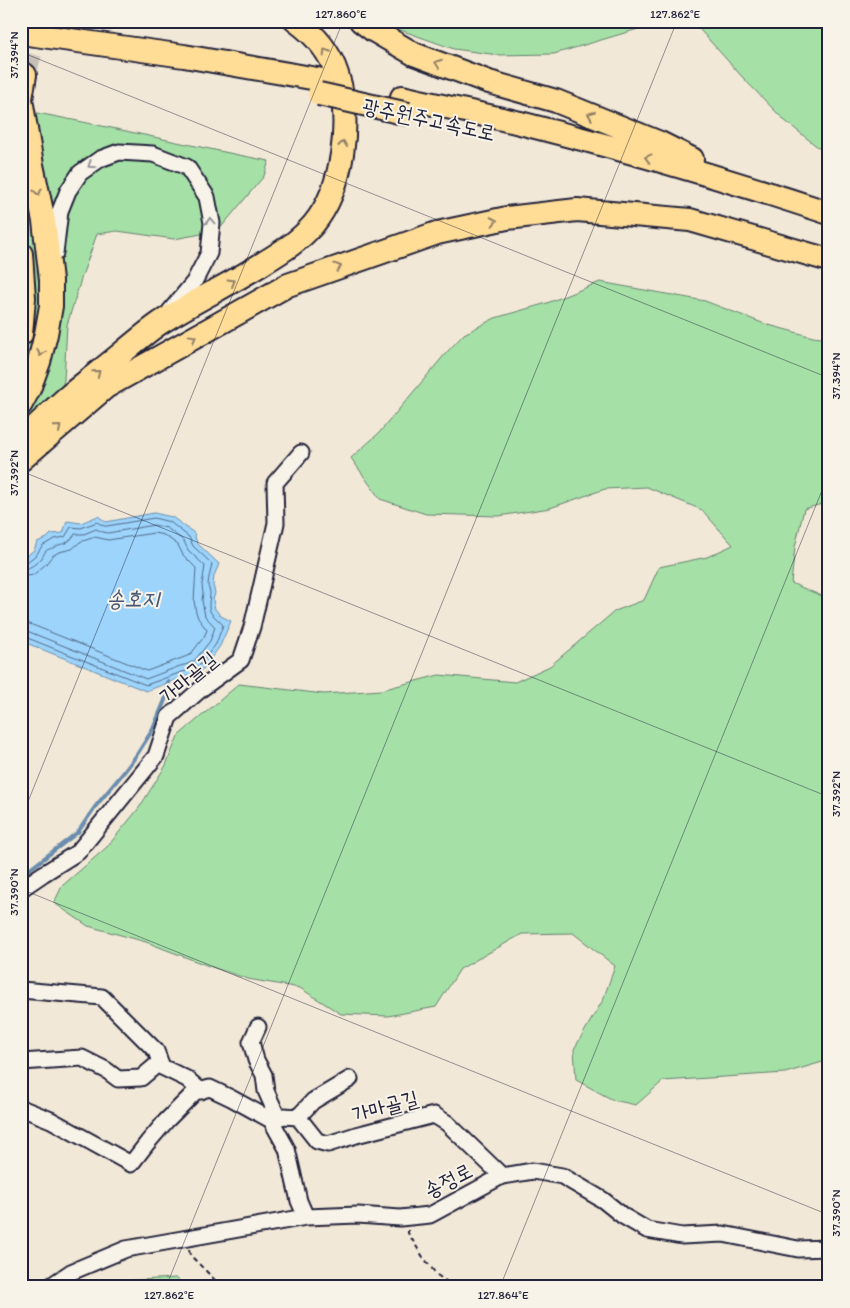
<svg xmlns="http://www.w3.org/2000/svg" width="850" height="1308" viewBox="0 0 850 1308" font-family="Itim,'Poor Story',sans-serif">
<rect width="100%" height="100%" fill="#f2e8d7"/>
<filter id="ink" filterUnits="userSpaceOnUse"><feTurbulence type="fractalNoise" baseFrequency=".02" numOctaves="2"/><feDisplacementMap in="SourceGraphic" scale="10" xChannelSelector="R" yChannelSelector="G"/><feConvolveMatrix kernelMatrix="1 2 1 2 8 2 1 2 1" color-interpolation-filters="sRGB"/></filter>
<g filter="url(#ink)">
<path fill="#a5e0a6" stroke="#648170" d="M375 21H644L638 29 554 54 498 55 454 49Z
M692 21H829V156L784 120 745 80Z
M21 110C104 125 186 145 269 161L264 176 218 231 174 239 117 231 97 234 82 276 67 325 64 380 48 436 21 464Z
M600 282 705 301 765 324 813 337 829 339V502L804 509 795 547 791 583 829 599V1059L826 1061 785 1073 663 1081 636 1105 613 1100 576 1080 574 1049 603 1000 615 966 573 933 522 934 460 969 436 1007 388 1016 341 1014 300 988 248 979 206 965 146 942 88 926 54 903 62 886 107 847 139 808 166 765 178 736 239 684 324 694 381 690 439 675 515 682 550 666 615 611 644 600 659 567 707 557 733 545 702 510 647 487 605 489 550 508 499 516 426 514 380 499 351 458 379 433 446 353 464 334 495 318 547 303Z
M176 1278 187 1287H108L119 1281Z"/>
<path fill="#9cd4fb" stroke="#6b8dae" d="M154 513 172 517 194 533 197 543 219 564 214 576 213 585 215 593 213 600 215 609 221 616 231 621 220 646 203 669 192 675 184 677 146 691 21 641V560L34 550 37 542 47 538 51 534 63 533 67 521 81 523 98 516 106 522Z"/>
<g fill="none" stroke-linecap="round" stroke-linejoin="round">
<path stroke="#536988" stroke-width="1" d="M21 564 26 563 37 554 42 546 49 542 54 539 65 537 71 527 81 528 97 522 104 526H107L154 518 170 522 189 537 193 546 212 564C211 571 208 578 208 585 208 588 210 590 210 593 210 600 207 606 211 613 215 618 220 621 223 625L216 644 200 665 190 670 182 672 146 685 25 637H21
M21 570C29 569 36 564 42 558 43 556 44 553 46 551 46 550 52 548 53 548 64 541 66 547 75 534H84L96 529 103 532 108 533 154 525 167 528 184 541 188 550 205 566 202 585 203 593 202 600 204 611 205 616 215 627 210 641 195 660 188 664 180 666 146 679 27 631 21 630
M21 577 33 575 46 564 52 556 59 552 72 549 80 542 95 537 108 540 154 533 164 535 178 545 183 555 196 568 194 601 196 612 198 618 207 630 204 637 190 655 147 671 30 624 21 623"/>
<path stroke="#6b8dae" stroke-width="4" d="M21 876 78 832 95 807 124 772 136 756 153 729 165 700 168 682"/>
<path stroke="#c8c0b8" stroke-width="22" stroke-dasharray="22 11" stroke-linecap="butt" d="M25 75 34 42 43 21"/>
<defs>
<path id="minor" d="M55 253 60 211 68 191 80 173 100 159 119 152 153 154 187 167 207 197 212 223 209 253 194 282 170 311
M21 889 43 874 78 852 156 756 169 717 201 689 241 660 252 627 276 523 275 483 301 453
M21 990 102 997 156 1051 162 1067 187 1079 201 1091
M258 1027 251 1042 256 1060 264 1075 266 1091 278 1118
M21 1062 82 1058 106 1070 118 1079 141 1078 160 1062
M21 1108 51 1120 131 1164 148 1142 166 1121 195 1092 210 1088 231 1098 271 1120 287 1149 299 1201 306 1217
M298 1117 313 1101 350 1079
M271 1120 284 1116 298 1117 317 1141 328 1144 356 1135 434 1115 447 1123 502 1176
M49 1287 71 1272 126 1249 306 1217 358 1215 400 1218 430 1215 502 1176 533 1171 562 1176 603 1200 623 1216 647 1230 682 1236 723 1234 798 1249 829 1248"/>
<path id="highway" d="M361 21 373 30 414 54 489 82 556 101 660 143 692 159
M21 33 184 56 323 80
M402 97C441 106 481 114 520 123 624 149 727 179 829 213
M21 254 24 298 21 334
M21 404 29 389 39 362 46 334 51 306V280L44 221 32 165 21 99 25 75
M21 440C38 425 54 408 71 394 88 380 105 367 122 353 134 343 147 332 160 323 194 301 231 284 265 262 283 251 299 241 313 225 344 188 352 119 337 74 330 52 314 34 296 21
M21 460 106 387 288 285 437 233 507 218 577 210 690 220 829 260"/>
</defs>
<use href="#minor" stroke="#22223b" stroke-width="19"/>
<use href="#highway" stroke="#22223b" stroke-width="26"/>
<path stroke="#22223b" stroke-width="2" stroke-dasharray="5 4" stroke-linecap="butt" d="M408 1230V1233L423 1257 437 1275 455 1287
M189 1250 190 1255 222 1287"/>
<use href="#minor" stroke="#f7f3e8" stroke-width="15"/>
<use href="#highway" stroke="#ffdd96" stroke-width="22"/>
<defs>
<path id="highway-bridge" d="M319 94 408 114"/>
</defs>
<use href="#highway-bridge" stroke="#22223b" stroke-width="26" stroke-linecap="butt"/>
<use href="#highway-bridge" stroke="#ffdd96" stroke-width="22"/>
</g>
<defs><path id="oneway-chevron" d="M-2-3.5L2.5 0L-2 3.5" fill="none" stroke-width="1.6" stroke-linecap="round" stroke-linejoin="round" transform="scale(1.25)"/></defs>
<g stroke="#908068">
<use href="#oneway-chevron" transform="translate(326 52) rotate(-123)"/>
<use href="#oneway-chevron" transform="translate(438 63) rotate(-160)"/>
<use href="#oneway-chevron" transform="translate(591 115) rotate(-158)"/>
<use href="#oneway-chevron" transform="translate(343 144) rotate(-84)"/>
<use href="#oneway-chevron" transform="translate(648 158) rotate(-165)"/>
<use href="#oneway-chevron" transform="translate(38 192) rotate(78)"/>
<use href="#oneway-chevron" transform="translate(494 221) rotate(-12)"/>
<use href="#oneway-chevron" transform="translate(338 267) rotate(-19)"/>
<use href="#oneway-chevron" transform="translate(232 282) rotate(-30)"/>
<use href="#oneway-chevron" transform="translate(193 338) rotate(-29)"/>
<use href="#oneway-chevron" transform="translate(41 353) rotate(104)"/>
<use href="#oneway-chevron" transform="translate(97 373) rotate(-39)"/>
<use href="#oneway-chevron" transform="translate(58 428) rotate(-41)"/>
</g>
<g stroke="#97959a">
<use href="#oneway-chevron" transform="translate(91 165) rotate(146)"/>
<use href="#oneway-chevron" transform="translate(210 221) rotate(-93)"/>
</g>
</g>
<path fill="none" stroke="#22223b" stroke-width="1" stroke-opacity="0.45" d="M21 52 829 378M21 471 829 797M21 819 343 21M21 889 829 1215M166 1287 677 21M500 1287 829 473"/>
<g text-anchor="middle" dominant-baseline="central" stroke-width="4" stroke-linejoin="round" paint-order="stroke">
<g font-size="21" fill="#22223b" stroke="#f7f3e8">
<text transform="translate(429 119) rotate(12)">광주원주고속도로</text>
<text transform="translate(188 677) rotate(-40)">가마골길</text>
<text transform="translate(385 1106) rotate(-15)">가마골길</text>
<text transform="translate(448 1180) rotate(-27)">송정로</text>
</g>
<g font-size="22" font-style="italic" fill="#475775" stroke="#f7f3e8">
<text x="133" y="598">송호지</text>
</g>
</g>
<rect width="850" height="1308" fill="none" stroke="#f7f3e8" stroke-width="55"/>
<rect x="28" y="28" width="794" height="1252" fill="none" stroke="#22223b" stroke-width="2"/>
<g font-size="12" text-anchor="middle" fill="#22223b">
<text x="341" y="18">127.860°E</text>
<text x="675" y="18">127.862°E</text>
<text transform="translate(14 55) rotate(-90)" y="4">37.394°N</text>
<text transform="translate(836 376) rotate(-90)" y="4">37.394°N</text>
<text transform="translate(14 473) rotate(-90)" y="4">37.392°N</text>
<text transform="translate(836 794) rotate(-90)" y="4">37.392°N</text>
<text transform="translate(14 892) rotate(-90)" y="4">37.390°N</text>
<text transform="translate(836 1213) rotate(-90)" y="4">37.390°N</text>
<text x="169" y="1299">127.862°E</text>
<text x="503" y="1299">127.864°E</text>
</g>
</svg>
